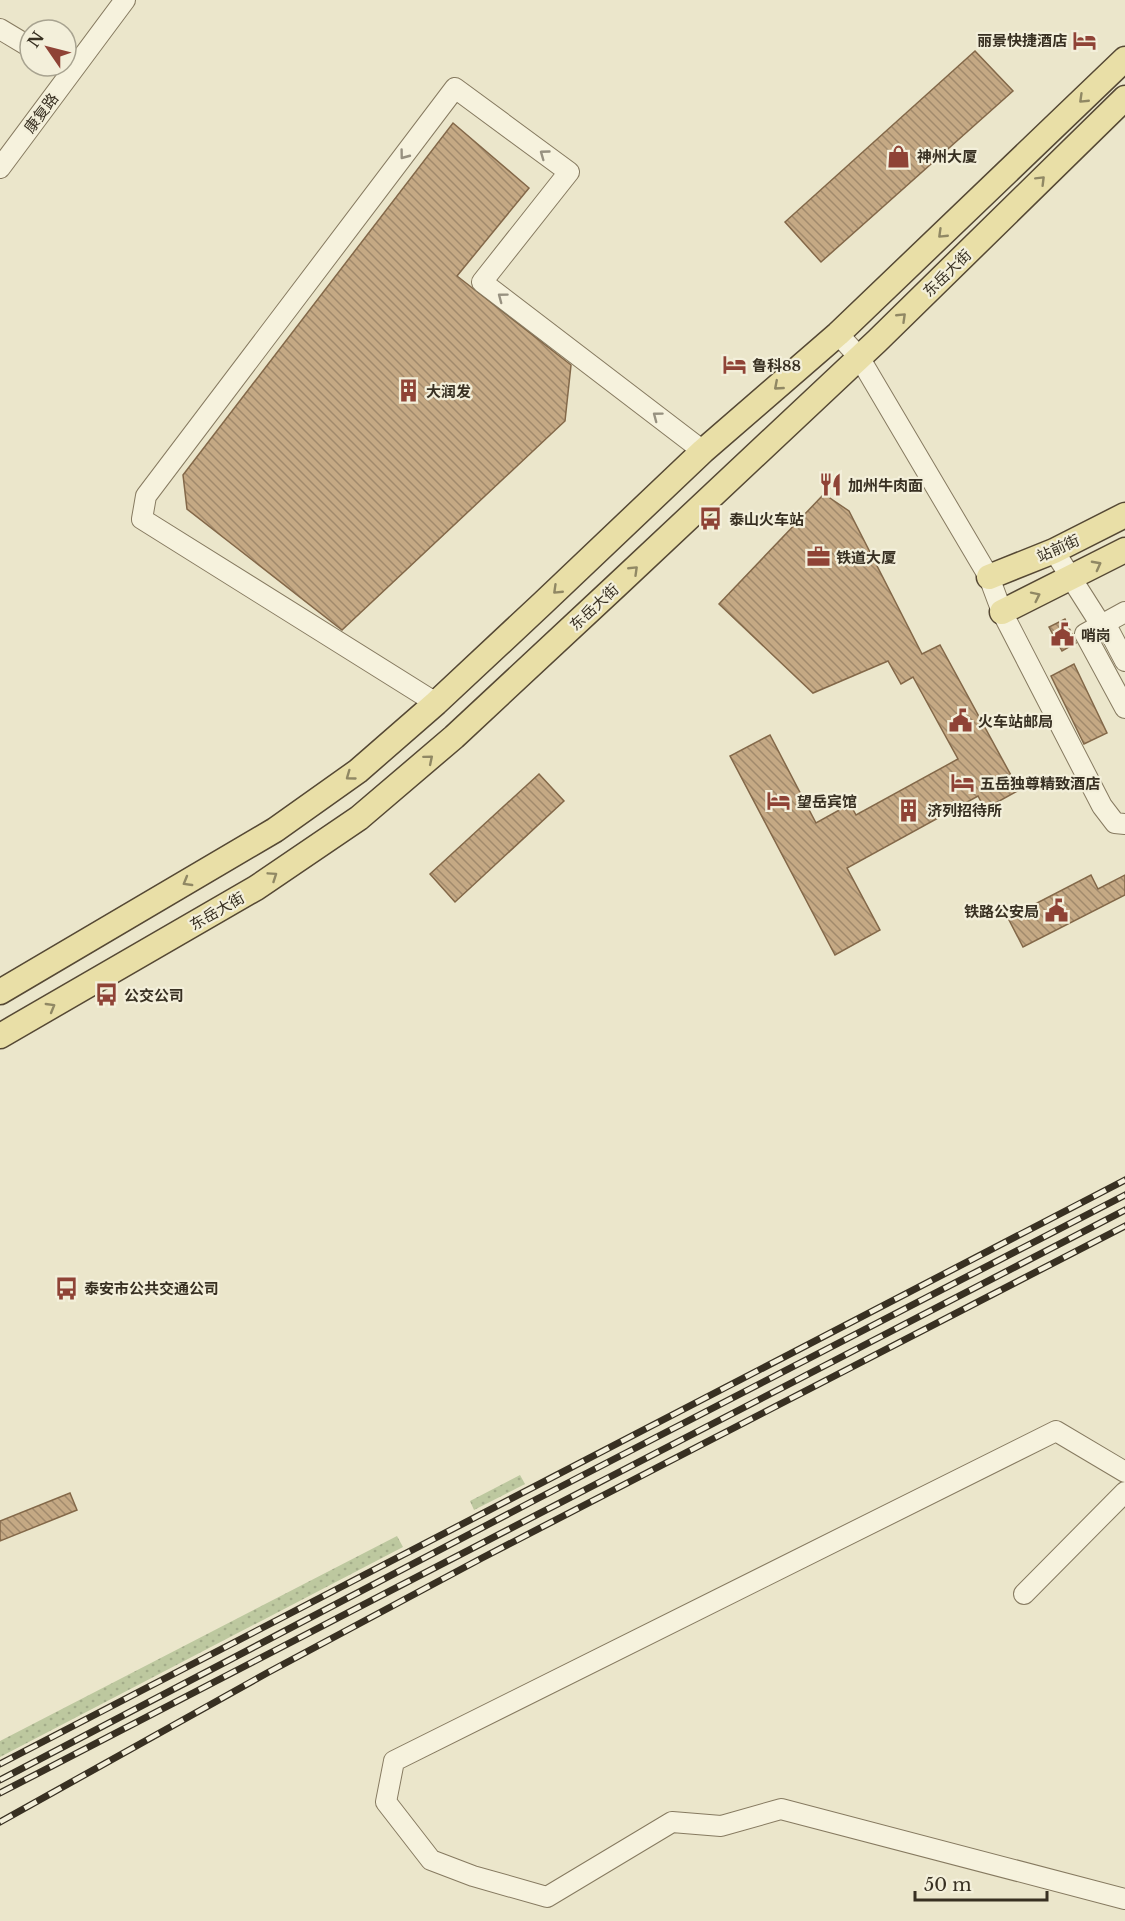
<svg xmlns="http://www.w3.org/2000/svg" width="1125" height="1921" viewBox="0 0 1125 1921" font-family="'Libre Baskerville','Noto Sans SC',serif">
<defs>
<pattern id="grass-dots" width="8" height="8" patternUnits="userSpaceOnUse" patternTransform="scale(1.5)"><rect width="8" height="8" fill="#bdc89f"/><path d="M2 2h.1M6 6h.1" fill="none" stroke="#a3ac89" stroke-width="1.8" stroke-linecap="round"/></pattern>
<pattern id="building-back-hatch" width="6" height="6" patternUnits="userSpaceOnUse" patternTransform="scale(1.5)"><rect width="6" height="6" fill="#c5a984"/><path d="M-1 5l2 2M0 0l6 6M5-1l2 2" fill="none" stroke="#a18a6c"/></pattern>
</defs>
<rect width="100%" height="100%" fill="#ebe6cb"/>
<path fill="url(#grass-dots)" d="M520 1475 525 1484 474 1510 470 1501Z
M397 1536 403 1547 0 1757V1741Z"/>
<path fill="url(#building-back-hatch)" stroke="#836849" stroke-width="1.5" d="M975 51 1013 91 821 262 785 222Z
M453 123 529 188 457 276 571 365 565 421 342 630 187 509 183 475Z
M824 494 849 511 922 654 940 645 1019 790 985 809 978 796 847 868 880 930 835 955 730 756 770 735 816 823 850 804 856 815 958 759 913 677 901 684 888 661 813 693 719 604Z
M1065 619 1076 643 1062 651 1049 627Z
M1074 664 1107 733 1084 744 1051 676Z
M539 774 564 801 455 902 430 874Z
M1091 875 1098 889 1125 875V895L1023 947 1008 918Z
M70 1493 77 1510 0 1541V1521Z"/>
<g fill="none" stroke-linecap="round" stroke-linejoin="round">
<defs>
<path id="minor" d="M0 29 30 47
M0 168 125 0
M838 334 859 357 989 577 1002 612 1102 806 1115 823 1125 824
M1054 551 1101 625
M1125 612 1085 634 1125 708
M1105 623 1125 661
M436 703 142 519 146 496 455 88 569 172 482 282 703 451
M1125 1472 1056 1431 394 1761 386 1802 431 1860 473 1876 547 1897 672 1822 721 1826 781 1809 1125 1899
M1024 1594 1125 1492"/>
<path id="major" d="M989 577 1054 551 1125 515
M1002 612 1125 550
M0 992 275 830 358 771 436 703 543 603 703 451 838 334 1125 59
M0 1036 256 888 359 818 454 737 616 586 877 341 1125 98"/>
</defs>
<use href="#minor" stroke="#867a60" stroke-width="22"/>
<use href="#major" stroke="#554834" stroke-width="27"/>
<use href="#minor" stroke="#f6f2dd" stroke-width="20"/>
<use href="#major" stroke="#e9dfa7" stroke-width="24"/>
<defs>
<path id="rail" d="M0 1764 1125 1180
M0 1780 533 1501 1125 1195
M0 1793 1125 1210
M0 1822 267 1673 482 1558 1125 1226"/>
</defs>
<use href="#rail" stroke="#383022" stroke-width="7"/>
<use href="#rail" stroke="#f3efda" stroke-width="4.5" stroke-dasharray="14" stroke-linecap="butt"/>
</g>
<defs><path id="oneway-chevron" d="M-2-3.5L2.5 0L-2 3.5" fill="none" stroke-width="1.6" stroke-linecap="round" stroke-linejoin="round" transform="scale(1.5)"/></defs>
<g stroke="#908864">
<use href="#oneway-chevron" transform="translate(1083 99) rotate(136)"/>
<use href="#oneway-chevron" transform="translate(1041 180) rotate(-45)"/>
<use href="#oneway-chevron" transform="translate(942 234) rotate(136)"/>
<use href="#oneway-chevron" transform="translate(902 317) rotate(-44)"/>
<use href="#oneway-chevron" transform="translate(778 386) rotate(139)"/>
<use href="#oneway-chevron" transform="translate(1097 565) rotate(-28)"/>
<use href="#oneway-chevron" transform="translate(634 570) rotate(-44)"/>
<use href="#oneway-chevron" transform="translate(557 590) rotate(136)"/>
<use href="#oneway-chevron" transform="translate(1036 596) rotate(-26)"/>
<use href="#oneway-chevron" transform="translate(429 759) rotate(-40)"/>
<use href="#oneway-chevron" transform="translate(350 776) rotate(144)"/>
<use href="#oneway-chevron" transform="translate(273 876) rotate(-34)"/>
<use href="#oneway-chevron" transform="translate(187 882) rotate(150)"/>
<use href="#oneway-chevron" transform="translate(51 1007) rotate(-30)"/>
</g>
<g stroke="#979180">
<use href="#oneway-chevron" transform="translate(544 154) rotate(-144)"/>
<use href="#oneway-chevron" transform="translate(404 155) rotate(127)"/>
<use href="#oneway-chevron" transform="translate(502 297) rotate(-143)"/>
<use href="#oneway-chevron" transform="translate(657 416) rotate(-143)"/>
</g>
<defs>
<symbol id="hotel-bare" viewBox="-9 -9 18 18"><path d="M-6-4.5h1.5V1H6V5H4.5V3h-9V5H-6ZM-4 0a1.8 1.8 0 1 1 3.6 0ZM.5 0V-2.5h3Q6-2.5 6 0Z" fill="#8f4336" stroke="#f3efda" stroke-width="2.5" paint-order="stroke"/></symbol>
<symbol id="shop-bare" viewBox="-9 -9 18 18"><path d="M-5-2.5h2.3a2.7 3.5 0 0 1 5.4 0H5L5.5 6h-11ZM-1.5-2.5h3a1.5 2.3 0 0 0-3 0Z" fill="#8f4336" stroke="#f3efda" stroke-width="2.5" paint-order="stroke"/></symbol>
<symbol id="building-bare" viewBox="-9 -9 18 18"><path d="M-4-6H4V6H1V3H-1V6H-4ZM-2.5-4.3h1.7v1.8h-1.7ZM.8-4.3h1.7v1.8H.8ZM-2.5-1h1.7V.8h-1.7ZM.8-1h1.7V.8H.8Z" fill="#8f4336" stroke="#f3efda" stroke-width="2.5" paint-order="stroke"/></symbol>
<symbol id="restaurant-bare" viewBox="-9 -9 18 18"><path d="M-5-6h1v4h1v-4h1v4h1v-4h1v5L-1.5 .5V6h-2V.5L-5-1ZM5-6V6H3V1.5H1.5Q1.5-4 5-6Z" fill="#8f4336" stroke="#f3efda" stroke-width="2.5" paint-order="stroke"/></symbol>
<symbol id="bus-bare" viewBox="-9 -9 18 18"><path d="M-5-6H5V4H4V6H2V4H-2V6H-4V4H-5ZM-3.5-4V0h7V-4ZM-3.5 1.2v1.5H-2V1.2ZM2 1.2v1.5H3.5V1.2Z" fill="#8f4336" stroke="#f3efda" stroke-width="2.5" paint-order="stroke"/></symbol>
<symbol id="office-bare" viewBox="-9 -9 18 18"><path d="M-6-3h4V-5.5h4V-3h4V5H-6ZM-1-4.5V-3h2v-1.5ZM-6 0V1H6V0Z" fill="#8f4336" stroke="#f3efda" stroke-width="2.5" paint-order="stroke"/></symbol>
<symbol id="civic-bare" viewBox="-9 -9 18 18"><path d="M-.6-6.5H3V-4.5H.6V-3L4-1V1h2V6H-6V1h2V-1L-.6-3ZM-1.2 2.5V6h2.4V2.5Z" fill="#8f4336" stroke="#f3efda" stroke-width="2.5" paint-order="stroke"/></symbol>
</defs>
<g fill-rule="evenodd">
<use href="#hotel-bare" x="1068" y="24" width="33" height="33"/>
<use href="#shop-bare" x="882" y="140" width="33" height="33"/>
<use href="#hotel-bare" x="718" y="348" width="33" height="33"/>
<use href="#building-bare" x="392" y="374" width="33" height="33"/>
<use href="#restaurant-bare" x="814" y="468" width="33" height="33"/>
<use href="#bus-bare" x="694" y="502" width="33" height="33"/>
<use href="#office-bare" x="802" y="540" width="33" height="33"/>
<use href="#civic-bare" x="1046" y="618" width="33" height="33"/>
<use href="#civic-bare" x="944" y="704" width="33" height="33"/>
<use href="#hotel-bare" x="946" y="766" width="33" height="33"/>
<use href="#hotel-bare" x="762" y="784" width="33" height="33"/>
<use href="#building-bare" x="892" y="794" width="33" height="33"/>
<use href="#civic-bare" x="1040" y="894" width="33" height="33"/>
<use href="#bus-bare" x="90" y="978" width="33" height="33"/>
<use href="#bus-bare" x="50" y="1272" width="33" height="33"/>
</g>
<g text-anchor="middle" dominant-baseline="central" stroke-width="4.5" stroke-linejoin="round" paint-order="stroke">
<g font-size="15" font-weight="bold" fill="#383022" stroke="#f3efda" text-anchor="start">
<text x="1067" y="40" text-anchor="end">丽景快捷酒店</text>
<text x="917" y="156">神州大厦</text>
<text x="752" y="365">鲁科88</text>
<text x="426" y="391">大润发</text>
<text x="848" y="485">加州牛肉面</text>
<text x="729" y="519">泰山火车站</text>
<text x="836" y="557">铁道大厦</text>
<text x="1081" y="635">哨岗</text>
<text x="978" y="721">火车站邮局</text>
<text x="980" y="783">五岳独尊精致酒店</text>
<text x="797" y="801">望岳宾馆</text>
<text x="927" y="810">济列招待所</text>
<text x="1039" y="911" text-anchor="end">铁路公安局</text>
<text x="124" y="995">公交公司</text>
<text x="84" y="1288">泰安市公共交通公司</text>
</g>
<g font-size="15" fill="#383022" stroke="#f3efda">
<text transform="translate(41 113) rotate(-53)">康复路</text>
<text transform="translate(947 273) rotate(-44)">东岳大街</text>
<text transform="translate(1058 548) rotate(-24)">站前街</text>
<text transform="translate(594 607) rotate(-43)">东岳大街</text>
<text transform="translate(217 911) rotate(-30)">东岳大街</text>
</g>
</g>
<g transform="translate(48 48) rotate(305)"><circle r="28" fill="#f3efda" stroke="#a8a390" stroke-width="1.5"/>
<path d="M0-4.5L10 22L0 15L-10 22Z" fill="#8f4336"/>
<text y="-9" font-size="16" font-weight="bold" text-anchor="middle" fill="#383022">N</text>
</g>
<path d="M915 1891v9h132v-9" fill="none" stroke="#383022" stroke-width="3"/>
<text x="924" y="1891" font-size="18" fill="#383022" stroke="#f3efda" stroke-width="4.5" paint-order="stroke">50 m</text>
</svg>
